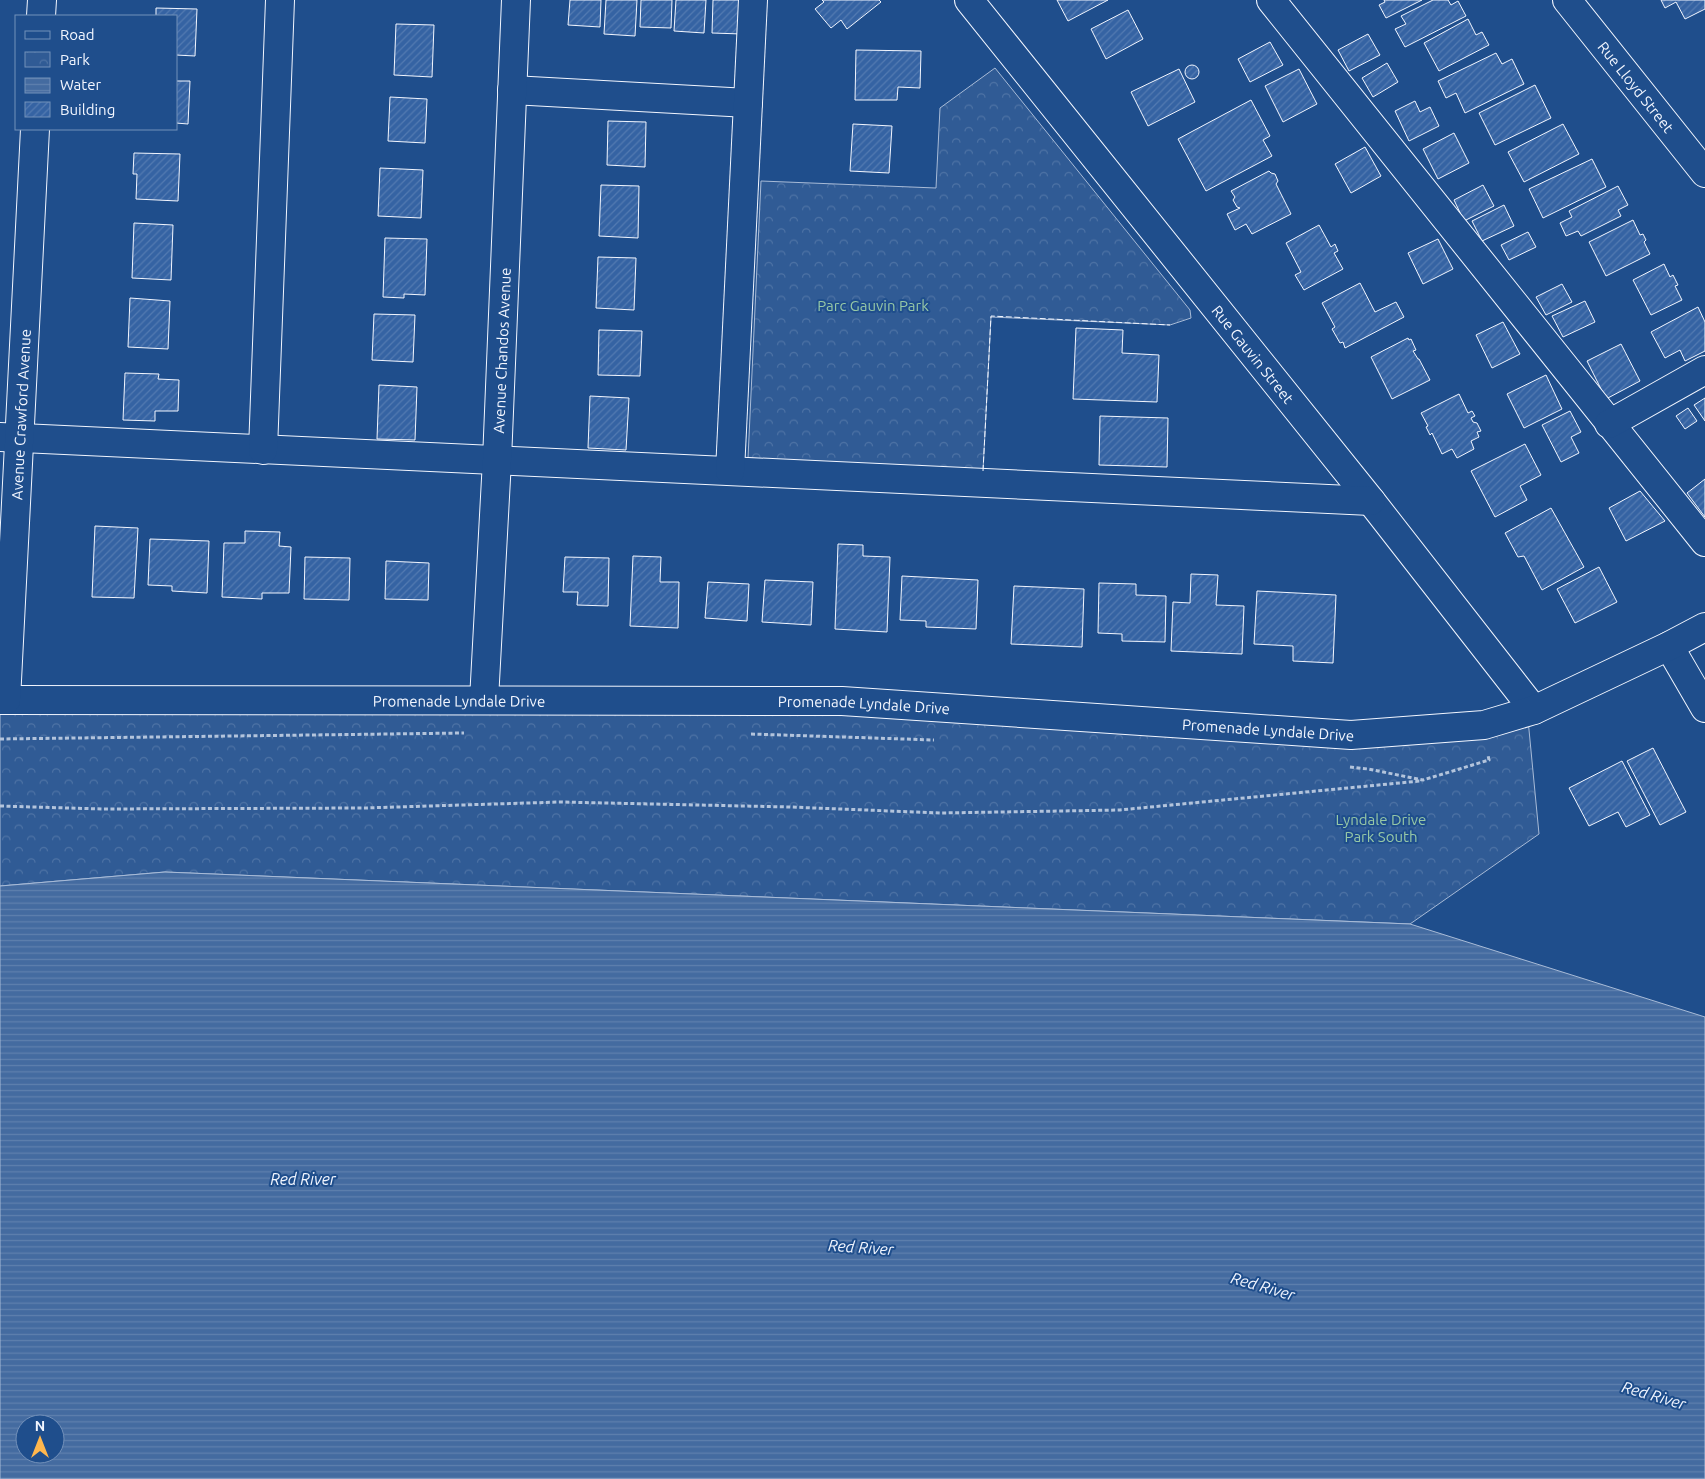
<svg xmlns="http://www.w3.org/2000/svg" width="1705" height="1479" viewBox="0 0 1705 1479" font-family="Ubuntu,sans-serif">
<defs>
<pattern id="park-crowns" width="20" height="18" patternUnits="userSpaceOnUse" patternTransform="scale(1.25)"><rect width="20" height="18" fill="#305b95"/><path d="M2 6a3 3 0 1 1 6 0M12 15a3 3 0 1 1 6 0" fill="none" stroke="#4e73a5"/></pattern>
<pattern id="water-rules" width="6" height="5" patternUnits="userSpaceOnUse" patternTransform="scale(1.25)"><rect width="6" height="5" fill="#446ba0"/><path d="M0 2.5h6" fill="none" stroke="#5f81ae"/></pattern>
<pattern id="building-hatch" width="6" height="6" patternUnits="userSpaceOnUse" patternTransform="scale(1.25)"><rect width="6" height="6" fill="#3563a3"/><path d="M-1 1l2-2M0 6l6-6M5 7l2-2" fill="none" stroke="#537ab1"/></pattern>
</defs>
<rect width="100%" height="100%" fill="#1f4e8c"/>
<path fill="url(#park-crowns)" stroke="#a8bbd7" d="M995 68 1190 310 1191 318 1170 325 991 317 983 471 748 458 761 181 936 188 940 108Z
M0 700H484L1351 735 1527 709 1539 834 1410 924 165 872 0 886Z"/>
<path fill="url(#water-rules)" stroke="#a8bbd7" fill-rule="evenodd" d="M165 872 1410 924 1705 1017V1479H0V886ZM25 1424H55V1454H25Z"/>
<path fill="url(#building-hatch)" stroke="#f2f6ff" d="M570 0H601L600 27 568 25Z
M606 0H637L635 36 604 34Z
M641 0H672L671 28 640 27Z
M676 0H706L704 33 674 31Z
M713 0H744L742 34 712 33Z
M822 0H879L881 2 847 29 841 20 831 28 815 9 824 2Z
M1057 0H1108L1068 21Z
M1384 0H1422L1386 18 1379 5 1385 2Z
M1433 0H1448L1451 5 1458 1 1466 16 1405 47 1395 29 1406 24 1401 16Z
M1661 0H1705V9L1685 19 1676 2 1665 8Z
M156 8 197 9 195 56 176 55V16H156Z
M1128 10 1143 39 1106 59 1091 29Z
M1468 19 1476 35 1482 32 1489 45 1439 71 1424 43Z
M396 24 434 25 432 77 394 75Z
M1368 34 1380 55 1349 71 1338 50Z
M1270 42 1283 65 1250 82 1238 59Z
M856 50 921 51 920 88 898 87 897 100H855Z
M1496 53 1502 64 1512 59 1524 84 1465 113 1456 93 1446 98 1438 81Z
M1387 63 1398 82 1373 97 1362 78Z
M1185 72a7 7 0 1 1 14 0a7 7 0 1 1-14 0Z
M1179 69 1195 102 1148 126 1131 92Z
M1299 69 1317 104 1283 122 1265 86Z
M176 81H190L188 124 176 123Z
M1535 85 1551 118 1495 145 1479 113Z
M390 97 427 99 425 143 388 141Z
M1251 100 1270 136 1263 140 1272 156 1206 191 1178 139Z
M1415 101 1420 112 1430 107 1439 126 1409 141 1395 111Z
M608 121 646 122 645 167 607 165Z
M853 124 892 126 889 173 850 171Z
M1563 124 1579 154 1524 182 1508 152Z
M1454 133 1469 163 1438 179 1423 149Z
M1365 147 1381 176 1351 193 1335 164Z
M134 153 180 154 178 201 136 199 137 174H133Z
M1592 159 1606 187 1543 218 1529 189Z
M380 168 423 170 421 218 378 216Z
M1269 171 1271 173 1275 174 1278 181 1276 184 1291 214 1252 234 1246 224 1235 230 1227 214 1240 208 1237 207 1233 200 1235 197 1231 191Z
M601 185 639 186 638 238 599 236Z
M1483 185 1494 206 1464 221 1454 200Z
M1618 186 1628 205 1618 210 1621 216 1581 236 1578 231 1566 236 1560 223 1572 217 1569 211Z
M1504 205 1514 226 1482 241 1472 221Z
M1633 220 1640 235 1643 234 1646 240 1644 242 1650 254 1606 276 1589 242Z
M134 223 173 225 171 280 132 278Z
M1319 225 1331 247 1335 244 1338 251 1334 253 1343 269 1304 290 1295 275 1301 272 1286 243Z
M1528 232 1536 247 1509 260 1501 245Z
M385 238 427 239 425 295 404 294V298L383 297Z
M1438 239 1453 269 1423 284 1408 253Z
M598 257 636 258 634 310 596 308Z
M1664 264 1670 277 1673 275 1678 285 1675 286 1682 300 1651 315 1633 280Z
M1360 283 1375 312 1396 302 1404 317 1345 348 1343 342 1340 343 1332 329 1335 327 1322 303Z
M1562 284 1572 302 1546 315 1536 297Z
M130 298 170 301 168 349 128 347Z
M1585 301 1595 322 1563 337 1552 316Z
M1698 307 1705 322V351L1685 361 1680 350 1665 358 1651 332Z
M374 314 415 315 413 362 372 360Z
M1503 322 1520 354 1492 368 1476 335Z
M1076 328 1123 330 1122 353 1159 355 1157 402 1073 399Z
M599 330 642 331 640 376 598 375Z
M1408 338 1409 340 1411 339 1416 350 1413 351 1418 359H1419L1430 380 1392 399 1371 357Z
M1621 344 1640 381 1606 399 1587 361Z
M125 373 159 374 158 379 179 380 178 411H155V421L123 420Z
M1546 375 1562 409 1524 428 1507 394Z
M379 385 417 387 415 440 377 439Z
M1459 394 1468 413 1472 411 1475 416 1471 418 1473 422 1477 423 1481 431 1477 432 1479 437 1471 441 1474 449 1457 458 1452 449 1442 454 1432 433 1430 435 1426 427 1428 426 1421 413Z
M590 396 629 398 626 450 588 448Z
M1705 398V421L1694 405Z
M1688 408 1697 421 1685 429 1676 416Z
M1570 411 1581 432 1571 437 1579 453 1561 462 1542 425Z
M1100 416 1168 418 1167 467 1099 465Z
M1525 444 1541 475 1520 486 1527 500 1495 517 1471 471Z
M1705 479V517L1687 493Z
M1640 491 1665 521 1626 541 1609 508Z
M1551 508 1584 567 1542 590 1524 556 1518 557 1505 533Z
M95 526 138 528 134 598 92 597Z
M245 531 280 532 279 546 291 547 289 593H262V599L222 597 224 543H245Z
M150 539 209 541 207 593 172 591V586L148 585Z
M838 544 863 545V556L890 557 887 632 835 629Z
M633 556 661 557 660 582H679L678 628 630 626Z
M305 557 350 558 349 600 304 599Z
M565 557 609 558 608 606 577 605 578 592H563Z
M386 561 429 563 428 600 385 599Z
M1599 567 1617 602 1575 623 1557 589Z
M1191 574 1218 575 1216 605 1244 606 1242 654 1171 651 1173 602 1190 603Z
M902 576 978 580 976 629 926 627V621L900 620Z
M765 580 813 582 811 625 762 622Z
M708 582 749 584 747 621 705 618Z
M1099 583 1136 584V595L1166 596 1165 642 1122 641V634L1098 633Z
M1014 586 1084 589 1082 647 1011 644Z
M1257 591 1336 595 1333 663 1293 661V646L1254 644Z
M1653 748 1686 812 1660 825 1627 761Z
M1622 761 1650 815 1626 827 1618 812 1589 826 1569 788Z"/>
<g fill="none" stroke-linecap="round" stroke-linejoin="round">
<defs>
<g id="minor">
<path id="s1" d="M969 0 1371 501 1534 710"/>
<path d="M1271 0 1705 542"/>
<path id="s2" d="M1567 0 1705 173"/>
<path d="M41 16 42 0"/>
<path d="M512 90 748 103"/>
<path d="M1609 424 1705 370"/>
<path d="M0 437 1371 501"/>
<path d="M263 450 280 0"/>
<path d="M730 471 753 0"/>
<path d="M1669 646 1705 708"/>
<path id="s3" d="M0 700 842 701 1351 735 1484 725 1534 710 1669 646 1705 627"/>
<path id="s4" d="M6 700 35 129"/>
<path id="s5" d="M484 700 497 460 516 0"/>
</g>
</defs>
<use href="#minor" stroke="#f2f6ff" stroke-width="30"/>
<path stroke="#b3c4dc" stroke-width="3" stroke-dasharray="4 2.5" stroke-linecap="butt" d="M751 734 934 740
M0 739 464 733
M1350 767 1368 769 1423 780 1489 760 1488 755
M0 806 102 809 364 808 560 802 790 807 941 813 1120 810 1420 781"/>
<use href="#minor" stroke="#1f4e8c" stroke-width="28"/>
<path stroke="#f2f6ff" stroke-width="1" stroke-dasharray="6 2.5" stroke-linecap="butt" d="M983 471 991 316 1170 325"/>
</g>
<g text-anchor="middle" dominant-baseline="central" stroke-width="4" stroke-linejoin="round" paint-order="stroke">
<g font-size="15" fill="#f2f6ff" stroke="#1f4e8c">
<text stroke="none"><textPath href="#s2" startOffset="111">Rue Lloyd Street</textPath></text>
<text stroke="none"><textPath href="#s5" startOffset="350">Avenue Chandos Avenue</textPath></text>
<text stroke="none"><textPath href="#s1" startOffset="454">Rue Gauvin Street</textPath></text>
<text stroke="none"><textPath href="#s4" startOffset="286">Avenue Crawford Avenue</textPath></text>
<text stroke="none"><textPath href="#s3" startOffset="459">Promenade Lyndale Drive</textPath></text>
<text stroke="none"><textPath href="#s3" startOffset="864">Promenade Lyndale Drive</textPath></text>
<text stroke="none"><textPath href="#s3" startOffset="1269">Promenade Lyndale Drive</textPath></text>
</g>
<g font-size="15" fill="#97c8a6" stroke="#1f4e8c">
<text x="873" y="305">Parc Gauvin Park</text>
<text x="1381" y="819">Lyndale Drive<tspan x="1381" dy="17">Park South</tspan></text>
</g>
<g font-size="16" font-style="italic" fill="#f2f6ff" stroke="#1f4e8c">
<text x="303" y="1179">Red River</text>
<text transform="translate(861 1247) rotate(4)">Red River</text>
<text transform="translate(1263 1286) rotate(16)">Red River</text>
<text transform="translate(1654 1395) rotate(16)">Red River</text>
</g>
</g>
<rect x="15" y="15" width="162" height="115" fill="#1f4e8c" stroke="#7391ba"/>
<rect x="25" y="31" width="25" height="8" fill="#1f4e8c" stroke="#7391ba"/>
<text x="60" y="40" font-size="15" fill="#f2f6ff">Road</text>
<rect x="25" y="52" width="25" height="15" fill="url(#park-crowns)" stroke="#7391ba"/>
<text x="60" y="65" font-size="15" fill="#f2f6ff">Park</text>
<rect x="25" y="78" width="25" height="15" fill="url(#water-rules)" stroke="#7391ba"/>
<text x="60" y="90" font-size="15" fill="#f2f6ff">Water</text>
<rect x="25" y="102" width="25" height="15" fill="url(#building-hatch)" stroke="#7391ba"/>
<text x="60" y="115" font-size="15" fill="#f2f6ff">Building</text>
<g transform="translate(40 1439)"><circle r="24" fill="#1f4e8c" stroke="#7391ba"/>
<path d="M0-4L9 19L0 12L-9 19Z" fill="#ffb74d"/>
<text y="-8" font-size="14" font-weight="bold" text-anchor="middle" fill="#f2f6ff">N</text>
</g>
</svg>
